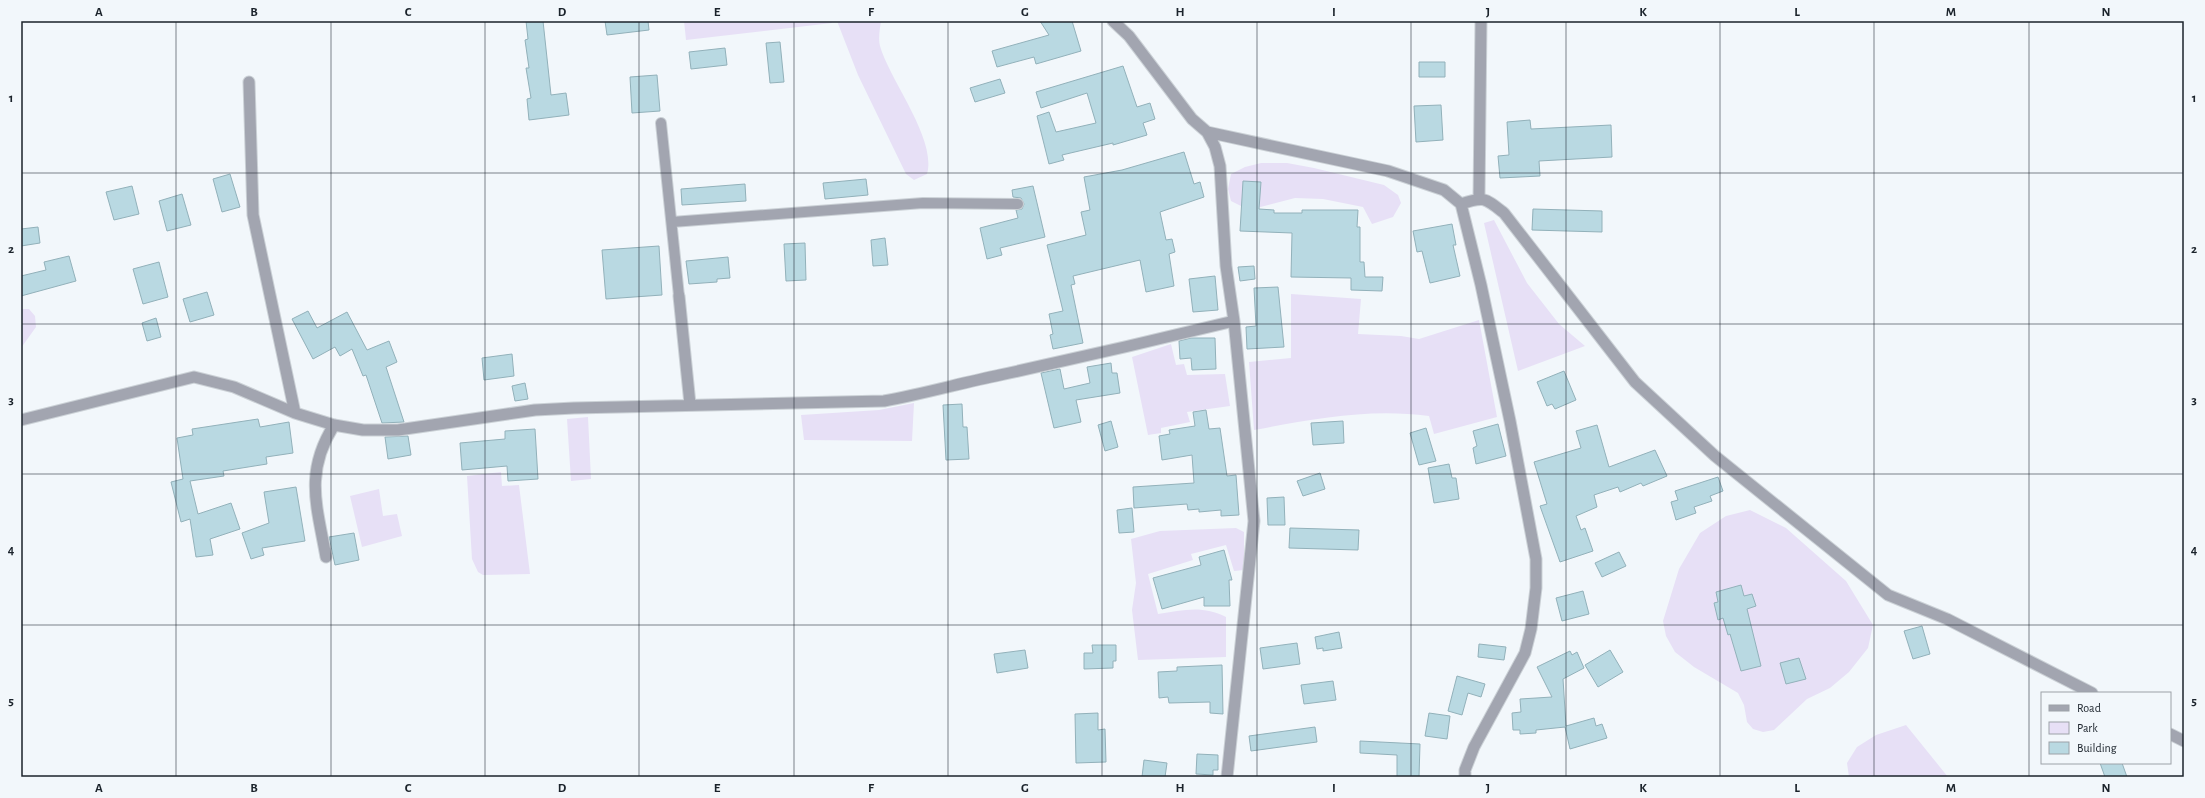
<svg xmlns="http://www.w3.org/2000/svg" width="2205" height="798" viewBox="0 0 2205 798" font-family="'Alegreya Sans',sans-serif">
<rect width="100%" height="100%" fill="#f2f7fb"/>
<path fill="#e7e0f6" d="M684 21H831L832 23 686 40Z
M837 21H881C880 28 878 39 880 46 890 81 937 139 927 174L914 180 906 174 858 75Z
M1261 163H1287L1314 168 1384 185 1398 195 1401 203 1393 217 1372 224 1363 207 1323 199 1295 198 1249 210 1231 201 1228 189 1231 174 1245 167Z
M1494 220 1527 283 1559 324 1585 346 1518 371 1484 223Z
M1291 294 1361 299 1358 334 1401 336 1419 339 1479 320 1497 417 1434 434 1429 416C1368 408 1314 419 1254 430L1249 362 1291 358Z
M21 309H29L35 316 36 327 21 348Z
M1171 344 1176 365 1184 364 1187 375 1225 374 1230 406 1187 412 1190 422 1161 428V433L1148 435 1132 357Z
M914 403 912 441 804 440 801 415 879 410Z
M588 417 591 479 571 481 567 419Z
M501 472 502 486 519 485 530 574 483 575 478 572 472 559 467 476Z
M379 489 383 516 397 514 402 536 362 547 350 496Z
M1750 510 1786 528 1846 581 1873 625 1868 648 1849 672 1830 688 1807 699 1774 730 1763 732 1753 729 1747 722 1744 705 1738 693 1694 667 1675 652 1666 636 1663 621 1679 569 1700 533 1726 516Z
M1236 528 1244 532V570L1234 571 1226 545 1191 554 1193 560 1148 574 1158 614C1183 610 1203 605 1226 617V657L1138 660 1132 610 1136 583 1131 539 1160 531Z
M1906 725 1948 777H1849L1847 763 1857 747 1876 735Z"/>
<path fill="#b9d9e2" stroke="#92b1ba" d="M526 21H543L551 95 566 93 569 115 529 120 527 99 531 98 526 68H529L525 40 528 39Z
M605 21H648L649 30 607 35Z
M1040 21H1072L1081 51 1036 64 1034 57 997 67 992 51 1049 35Z
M780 42 784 82 770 83 766 43Z
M725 48 727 65 691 69 689 52Z
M1419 62H1445V77H1419Z
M1123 66 1137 107 1150 103 1155 119 1143 123 1147 135 1113 145V143L1062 155 1064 160 1049 164 1037 116 1049 112 1056 132 1096 123 1087 93 1041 108 1036 92Z
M657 75 660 111 632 113 630 77Z
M1000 79 1005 93 975 102 970 88Z
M1441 105 1443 140 1416 142 1414 106Z
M1530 120 1531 129 1611 125 1612 157 1539 161 1540 176 1500 178 1498 156 1509 155 1507 122Z
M1184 152 1194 184 1200 182 1204 197 1160 212 1166 240 1172 239 1175 252 1169 254 1174 286 1146 292 1140 260 1073 276 1075 284 1071 285 1083 343 1053 349 1050 335 1053 334 1049 314 1063 311 1047 245 1086 235 1081 212 1090 210 1084 177 1122 170Z
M230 174 240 207 222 212 213 179Z
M866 179 868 195 825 199 823 183Z
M1243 181 1261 182 1259 209 1274 210V213H1302V210H1358L1357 227H1360V262H1364L1365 277H1383L1382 291 1351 290V278L1291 277 1292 233 1240 231Z
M745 184 746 201 682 205 681 189Z
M132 186 139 214 114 220 106 192Z
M1033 186 1045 237 1000 248 1002 255 987 259 980 228 1018 218 1016 210 1022 209 1024 204 1021 198 1013 197 1012 190Z
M182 194 191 225 167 231 159 201Z
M1533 209 1602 211V232L1532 230Z
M1452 224 1456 245H1453L1460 276 1430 283 1422 251 1417 252 1413 231Z
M38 227 40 243 21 246V229Z
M885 238 888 265 873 266 871 240Z
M805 243 806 280 786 281 784 244Z
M659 246 662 295 606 299 602 250Z
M69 256 76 281 21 296V276L46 270 44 262Z
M728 257 730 278 717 279V282L689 284 686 261Z
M159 262 168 297 143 304 133 269Z
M1254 266 1255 279 1240 281 1238 267Z
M1215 276 1218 310 1193 312 1189 279Z
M1278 287 1284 347 1247 349 1246 327 1256 326 1254 288Z
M207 292 214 315 190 322 183 299Z
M308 311 317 328 347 312 367 350 389 341 397 362 386 367 404 422 382 423 366 375 363 376 352 349 340 356 335 347 313 359 292 319Z
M156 318 161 337 147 341 142 323Z
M1191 338H1215L1216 369 1192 370 1191 358 1180 359 1179 341Z
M512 354 514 376 484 380 482 358Z
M1111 363 1112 373H1117L1120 393 1076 400 1081 422 1054 428 1041 373 1060 369 1064 389 1090 383 1087 367Z
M1564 371 1576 400 1555 409 1552 404 1547 406 1537 382Z
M525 383 528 399 515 401 512 386Z
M962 404 963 427H967L969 459 946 460 943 405Z
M1206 410 1209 429 1220 428 1227 476 1236 475 1239 515 1221 516V510L1199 512V509L1188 510 1187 504 1134 508 1133 487 1194 483 1192 455 1162 460 1159 436 1170 434 1169 430 1195 426 1193 412Z
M258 419 260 427 289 422 293 453 266 457 267 464 223 471 224 476 190 481 198 514 231 503 240 529 210 539 213 555 196 557 190 519 181 522 171 482 183 479 177 438 193 435 192 429Z
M1111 421 1118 447 1105 451 1098 425Z
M1343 421 1344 443 1313 445 1311 423Z
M1498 424 1506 456 1476 464 1473 448 1477 446 1473 431Z
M1597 425 1609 467 1655 450 1667 476 1643 486 1641 483 1620 492 1618 487 1594 495 1597 507 1576 516 1581 530 1585 528 1593 551 1560 562 1540 506 1547 504 1534 462 1581 448 1576 431Z
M1426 428 1436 461 1419 465 1410 433Z
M535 429 538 479 508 481 507 466 462 470 460 443 505 439V431Z
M408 436 411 455 388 459 385 437Z
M1449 464 1452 478H1456L1459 499 1434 503 1428 468Z
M1320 473 1325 489 1303 496 1297 481Z
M1718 477 1723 491 1710 496 1712 501 1694 507 1696 513 1676 520 1671 502 1678 500 1675 491Z
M296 487 305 541 262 548 264 555 251 559 242 533 269 523 264 492Z
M1284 497 1285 525H1268L1267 498Z
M1132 508 1134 532 1119 533 1117 510Z
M1290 528 1359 530 1358 550 1289 548Z
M354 533 359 560 335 565 329 537Z
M1224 550 1232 580H1229L1230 606H1204V597L1162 609 1153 578 1201 565 1199 557Z
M1619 552 1626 566 1602 577 1595 563Z
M1741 585 1744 596 1752 594 1756 606 1747 609 1761 666 1741 671 1730 634 1728 635 1723 618 1718 620 1714 603 1718 602 1716 592Z
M1583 591 1589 614 1562 621 1556 598Z
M1922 626 1930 654 1913 659 1904 631Z
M1339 632 1342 648 1323 651V648L1317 649 1315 637Z
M1297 643 1300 664 1263 669 1260 648Z
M1479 644 1506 647 1504 660 1478 657Z
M1092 645H1116V661H1113V668L1084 669V653H1093Z
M1025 650 1028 668 997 673 994 654Z
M1610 650 1623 672 1598 687 1585 665Z
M1570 651 1572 655 1577 652 1584 668 1563 679 1566 726 1594 718 1596 726 1602 724 1607 738 1570 749 1565 727 1536 730V733L1520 734V730H1513L1512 713 1521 712 1520 699 1552 697 1537 667Z
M1799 658 1806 679 1786 684 1780 663Z
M1222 665 1223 714 1210 713V702L1169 703 1168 697 1159 698 1158 672 1177 671V667Z
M1457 676 1485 684 1481 697 1468 693 1462 715 1448 711Z
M1333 681 1336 700 1304 704 1301 685Z
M1098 713V730L1105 729 1106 762 1076 763 1075 714Z
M1429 713 1450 716 1447 739 1425 736Z
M1315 727 1317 742 1251 751 1249 736Z
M1360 741 1420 744 1419 777H1397V755L1360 753Z
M1197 754 1218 755V770H1213V775L1196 774Z
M1144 760 1167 763 1165 777H1142Z
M2100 763H2122L2127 777H2105Z"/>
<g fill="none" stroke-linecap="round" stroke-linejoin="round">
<defs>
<path id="service" d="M661 123 679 296
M672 222 923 203 1018 204"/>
<path id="minor" d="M1113 21 1129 36 1192 119 1207 132 1215 147 1220 166 1226 266 1234 321 1254 521 1227 777
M249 82 253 215 295 413
M1207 132 1388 171 1444 190 1461 204 1481 285 1510 421 1536 559V588L1531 629 1525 653 1474 747 1465 770V777
M1479 198 1481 21
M1461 204C1484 196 1485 198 1504 213L1635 382 1715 456 1888 595 1947 619 2092 693
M679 296 690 404
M21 420 194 377 234 387 295 413 334 425 363 430H398L535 410 574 408 884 401C923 394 961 383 1000 375 1078 358 1156 340 1234 321
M326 557C317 506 304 473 334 425
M2170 734 2184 741"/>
</defs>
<use href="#service" stroke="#cbd1d6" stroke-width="12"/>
<use href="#minor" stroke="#cbd1d6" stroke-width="13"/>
<use href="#service" stroke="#a2a5b0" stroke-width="10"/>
<use href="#minor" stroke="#a2a5b0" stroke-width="11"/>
</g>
<path fill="none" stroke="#1b232b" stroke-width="1" stroke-opacity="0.55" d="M176 21V777M331 21V777M485 21V777M639 21V777M794 21V777M948 21V777M1102 21V777M1257 21V777M1411 21V777M1566 21V777M1720 21V777M1874 21V777M2029 21V777M21 173H2184M21 324H2184M21 474H2184M21 625H2184"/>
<rect width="2205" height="798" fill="none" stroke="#f2f7fb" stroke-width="44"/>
<rect x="2041" y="692" width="130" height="72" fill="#f2f7fb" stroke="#9ca2a8"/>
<rect x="2049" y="705" width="20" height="6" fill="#a2a5b0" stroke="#9ca2a8"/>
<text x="2077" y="712" font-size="12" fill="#1b232b">Road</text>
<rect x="2049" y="722" width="20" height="12" fill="#e7e0f6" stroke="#9ca2a8"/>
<text x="2077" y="732" font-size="12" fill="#1b232b">Park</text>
<rect x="2049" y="742" width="20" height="12" fill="#b9d9e2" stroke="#9ca2a8"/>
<text x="2077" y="752" font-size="12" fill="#1b232b">Building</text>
<rect x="22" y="22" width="2161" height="754" fill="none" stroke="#1b232b" stroke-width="1.5"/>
<g font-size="13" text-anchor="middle" font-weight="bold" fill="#1b232b">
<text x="99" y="16">A</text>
<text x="254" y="16">B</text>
<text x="408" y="16">C</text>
<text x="562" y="16">D</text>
<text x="717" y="16">E</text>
<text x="871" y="16">F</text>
<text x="1025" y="16">G</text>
<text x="1180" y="16">H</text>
<text x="1334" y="16">I</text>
<text x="1488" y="16">J</text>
<text x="1643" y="16">K</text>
<text x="1797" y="16">L</text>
<text x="1951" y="16">M</text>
<text x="2106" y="16">N</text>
<text x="11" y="102">1</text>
<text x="2194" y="102">1</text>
<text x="11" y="253">2</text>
<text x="2194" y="253">2</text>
<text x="11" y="404">3</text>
<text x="2194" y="404">3</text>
<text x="11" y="554">4</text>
<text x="2194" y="554">4</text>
<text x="11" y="705">5</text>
<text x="2194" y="705">5</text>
<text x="99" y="792">A</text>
<text x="254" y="792">B</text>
<text x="408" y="792">C</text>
<text x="562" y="792">D</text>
<text x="717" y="792">E</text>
<text x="871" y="792">F</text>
<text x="1025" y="792">G</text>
<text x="1180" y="792">H</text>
<text x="1334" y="792">I</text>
<text x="1488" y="792">J</text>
<text x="1643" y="792">K</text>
<text x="1797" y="792">L</text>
<text x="1951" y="792">M</text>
<text x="2106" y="792">N</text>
</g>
</svg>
